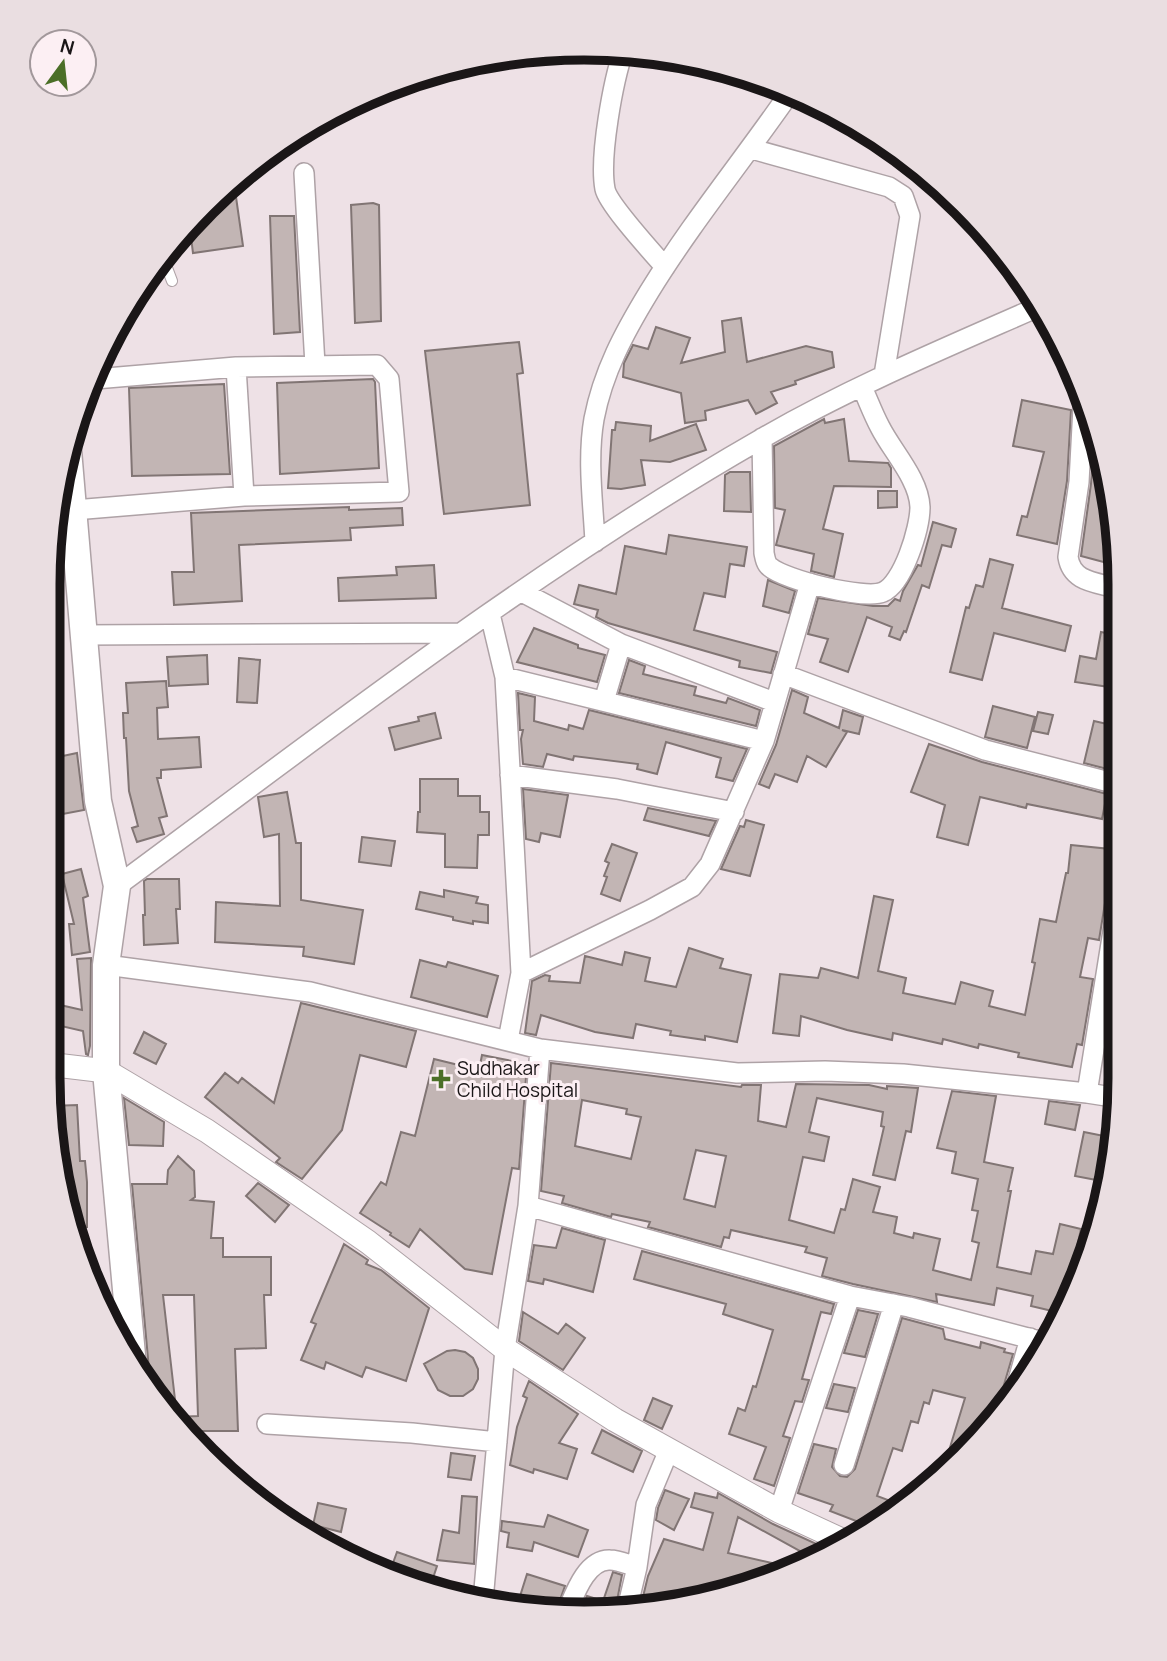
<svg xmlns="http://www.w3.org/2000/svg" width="1167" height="1661" viewBox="0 0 1167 1661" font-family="Manrope,sans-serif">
<rect width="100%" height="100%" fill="#eee1e6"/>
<path fill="#c2b5b4" stroke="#817574" stroke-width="2" fill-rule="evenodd" d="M236 197 243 246 193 253 190 229 214 200Z
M373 203 379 205 381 321 355 323 351 205Z
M270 216H294L300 332 274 334Z
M741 318 747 362 806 346 832 352 834 367 795 381 796 384 771 392 777 403 756 414 748 400 705 411 706 420 685 423 681 393 623 377 624 363 633 345 648 349 656 327 690 338 681 363 725 352 722 321Z
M519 342 523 373 517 374 530 505 444 514 425 351Z
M373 379 375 382 379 468 280 474 277 383Z
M224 384 230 474 132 476 129 388Z
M1022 400 1071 410 1067 481 1057 544 1017 535 1022 516 1027 517 1044 452 1013 446Z
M824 419 825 423 844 419 849 461 888 463 891 468V487L834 486 823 529 843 534 834 577 811 571 814 554 776 545 785 510 775 508 774 446Z
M616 422 651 426 650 441 696 424 706 450 670 462 641 460 645 485 621 489 608 488 612 430H615Z
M1093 457 1098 458 1115 513V547L1111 564 1081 556 1091 484Z
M730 472H750L751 512 724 511 725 475Z
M878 491H897V507L878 508Z
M349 507V510L402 508 403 525 350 528 351 540 239 545 242 601 174 605 172 572H194L191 513Z
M933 522 956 529 951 547 942 545 929 588 922 585 906 632 904 631 900 640 889 636 892 627 867 617 848 672 820 662 828 639 808 634 818 598 873 606H888L895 599 900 601 903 591 918 565 921 566Z
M669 535 747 547 744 566 730 564 725 597 704 593 694 630 777 652 771 673 739 667 740 661 608 623 596 617 598 610 574 604 579 585 616 594 625 546 666 554Z
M990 559 1013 565 1002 608 1071 626 1065 651 994 633 982 680 950 672 966 607 969 608 976 585 983 587Z
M434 565 436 598 339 601 338 578 397 575 396 567Z
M768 580 795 591 789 613 763 606Z
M534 628 578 645V648L605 655 597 682 517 662Z
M1101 632 1116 635V688L1075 682 1080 656 1096 659Z
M207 655 208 684 169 686 167 657Z
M239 658 260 660 257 703 237 702Z
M629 660 645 666 643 674 696 687 694 695 726 703 728 698 760 710 756 726 619 693Z
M166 681 168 707 157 708 158 739 199 737 201 767 161 770V778H157L167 816 159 818 164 834 137 842 132 828 138 826 129 791 126 738H124L123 713H128L126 683Z
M792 690 808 697 804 713 839 728 843 710 863 717 859 734 842 730 847 732 826 767 807 756 797 782 775 774 769 788 759 784 776 745Z
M518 693 535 697 534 721 568 730 569 725 583 729 589 710 747 749 733 781 716 777 721 758 666 742 657 774 637 769 638 764 574 756 573 760 547 754 543 767 523 764 521 739 523 730H520Z
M993 706 1035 717 1027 748 985 737Z
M1038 712 1053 715 1048 734 1033 731Z
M435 713 441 738 395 750 389 728 419 721 418 717Z
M1094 721 1116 726 1117 758H1114L1111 770 1084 763Z
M929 744 982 762 1107 794 1102 819 1027 804 1026 808 980 797 968 845 937 837 945 805 911 792Z
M77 753 84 810 52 816 53 758Z
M420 779H458V796H480V812H489V835H478L477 868 445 867V834L417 832 418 812H420Z
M523 789 568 795 560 837 541 833 539 842 526 839Z
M287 792 296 843H301V900L363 910 354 964 303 956 304 947 215 942 216 902 280 906 279 834 264 837 258 797Z
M648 808 688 816 716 821 709 836 644 820Z
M746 820 764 825 750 876 721 869 740 826 744 827Z
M362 837 395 841 391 866 359 862Z
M612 844 637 853 620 901 601 894 607 877 604 876 609 863 605 861Z
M1071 845 1110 849 1109 859H1117V894L1108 898 1105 903 1099 940 1088 938 1080 977 1093 979 1082 1045 1077 1044 1072 1067 1018 1057 1019 1053 979 1044 978 1048 943 1039 942 1044 893 1033 892 1040 847 1030 801 1016 799 1036 773 1033 780 974 818 978 821 968 858 978 874 896 893 900 878 971 906 978 903 993 955 1004 961 982 993 991 989 1006 1025 1015 1035 963 1032 962 1040 919 1056 922 1066 873H1068Z
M81 869 88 896 83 898 90 952 72 955 69 924H74L62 874Z
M147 879H179L180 909H176L178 943 144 945 143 915H145L144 881Z
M444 890 478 897 476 903 488 905V923L473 921V924L453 920V917L416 909 420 892 444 897Z
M689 948 723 959 720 968 751 975 737 1042 705 1036V1040L670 1035 671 1031 636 1024 633 1038 595 1032 541 1015 536 1035 525 1033 532 981 545 975 550 976 549 981 580 983 585 956 622 965 625 952 650 958 645 981 676 987Z
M91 958 90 1046 88 1055 86 1054 83 1031 48 1023 49 1005 59 1008 60 1005 82 1010 77 959Z
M420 960 446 967 448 962 498 976 487 1017 411 997Z
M1117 984H1118V1054L1106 1051Z
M301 1003 416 1031 406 1067 360 1055 342 1130 302 1179 276 1162 280 1158 205 1097 225 1073 238 1083 242 1078 274 1103Z
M144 1032 166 1044 156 1064 134 1053Z
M482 1055 527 1064 519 1169 512 1168 492 1274 465 1269 420 1229 409 1247 390 1235 391 1233 360 1213 381 1182 386 1185 401 1132 415 1136 434 1059 479 1070Z
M551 1063 741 1087 742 1085H761L758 1121 786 1127 796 1084 869 1085 887 1089V1086L918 1088 911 1132 906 1131 895 1180 873 1175 884 1127 881 1126 883 1112 817 1098 809 1132 829 1137 824 1161 803 1157 789 1220 834 1233 841 1209 845 1210 853 1179 880 1187 873 1212 897 1217 894 1233 913 1238 914 1233 940 1239 933 1270 971 1280 979 1243 972 1241 978 1211 972 1210 978 1179 952 1173 956 1152 937 1148 952 1091 996 1096 984 1162 1013 1168 1008 1191H1011L997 1267 1031 1274 1036 1251 1053 1254 1060 1224 1081 1229 1075 1256 1086 1259 1065 1314 1031 1306 1033 1296 997 1288 994 1305 936 1294 937 1302 853 1284 822 1276 827 1258 805 1252 807 1247 731 1230 729 1238 724 1237 721 1247 648 1227 650 1222 612 1214 611 1217 562 1203 564 1196 541 1191ZM582 1100 627 1109 626 1114 641 1117 631 1159 575 1146ZM696 1150 726 1156 715 1207 684 1199Z
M124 1098 164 1122 163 1146 129 1145Z
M1049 1101 1080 1105 1075 1130 1045 1124Z
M77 1105 80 1161H85L87 1182V1227L71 1228 66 1218 65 1203H68L64 1158H60L59 1143H56L51 1106Z
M1084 1132 1114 1138 1107 1182 1075 1176Z
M178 1156 194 1171 195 1197 191 1200 214 1202 211 1238H223V1257H271V1295H264L266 1348 235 1349 238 1431H186L151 1391 132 1184H167L168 1170ZM163 1295H194L198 1416 177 1417Z
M258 1183 289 1205 275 1222 246 1196Z
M562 1228 605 1240 593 1292 544 1279 543 1284 528 1281 534 1245 556 1248Z
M344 1244 368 1260 366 1264 381 1270 429 1308 406 1381 366 1367 362 1377 326 1362 324 1369 301 1360 316 1324 311 1322Z
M642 1251 834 1304 831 1314 821 1312 802 1379 809 1380 802 1402 795 1401 783 1436 790 1438 774 1486 754 1479 766 1447 729 1434 738 1408 745 1411 753 1386 756 1387 773 1330 723 1314 726 1304 634 1279Z
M858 1310 878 1314 865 1357 844 1353Z
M523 1312 558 1334 566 1324 585 1338 563 1370 519 1341Z
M902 1318 943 1329 945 1339 980 1348 981 1342 1005 1349 1004 1352 1013 1354 1001 1395V1402L1006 1407 941 1477 965 1398 933 1390 929 1404 924 1402 918 1423 911 1421 902 1451 893 1448 877 1496 901 1505 869 1526 830 1511 833 1505 798 1493 814 1444 836 1449 832 1467 840 1476 847 1477 855 1469Z
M455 1350 465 1352 473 1358 478 1369V1379L473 1389 463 1396H450L438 1390 424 1364 447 1351Z
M529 1381 578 1414 559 1443 577 1449 567 1479 534 1469 533 1473 510 1465 517 1427 527 1398 523 1396Z
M834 1384 855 1388 848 1412 826 1408Z
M653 1398 672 1406 662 1429 644 1420Z
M602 1430 642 1451 633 1472 592 1453Z
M451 1453 475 1456 471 1480 448 1477Z
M665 1490 689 1499 674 1530 656 1520 658 1508Z
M695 1493 717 1498 718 1493 773 1524 823 1547 820 1559 816 1560 738 1517 728 1553 794 1568 688 1604 641 1605 648 1576 664 1539 703 1550 713 1513 691 1507Z
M462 1496 477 1497 474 1564 437 1560 443 1530 459 1533Z
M318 1503 346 1509 341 1532 313 1525Z
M548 1515 588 1530 578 1557 534 1542 532 1551 507 1547 509 1533 501 1531 502 1521 544 1527Z
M397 1552 437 1566 430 1587 389 1574Z
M613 1572 622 1575 616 1606 582 1607 587 1596 603 1601Z
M527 1574 565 1586 557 1608 516 1609Z"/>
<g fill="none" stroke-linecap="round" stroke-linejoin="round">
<defs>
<path id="service" d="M164 260 172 281"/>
<path id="minor" d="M624 49C613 81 599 157 605 189 608 204 652 252 665 267
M752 149 889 187 903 196 910 216 884 375
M304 173 315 365
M236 367 244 496
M1083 407 1079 482 1068 557C1072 582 1095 582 1116 588
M762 438 764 553C765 558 766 564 770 567 785 580 865 600 883 592 903 584 920 528 920 507 919 479 892 451 880 427 873 414 868 400 862 387
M74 510 244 496 399 492 389 379 377 365 236 367 95 379
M595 542C593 502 587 459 594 419 603 372 624 333 649 292 692 222 744 159 791 91
M522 592 621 644 774 702
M490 614 505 677 521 973 508 1040
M84 635 461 633
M783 674 985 750 1117 784
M505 677 764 741
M604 701 621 644
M510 775 617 789 734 812
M117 886C327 731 534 569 761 439 849 388 945 348 1038 307
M106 965 310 992 540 1049 737 1073 825 1071 903 1074 1087 1093 1119 1098
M521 973 650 910 692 887 710 864 764 741 810 583
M1087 1093 1117 906
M528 1206 850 1296 909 1307 1047 1343
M1013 1398 1030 1338
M267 1424 412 1433 497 1442
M844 1465 894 1304
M779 1511 850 1296
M483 1601 505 1349 528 1206 540 1049
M628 1605 637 1567 646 1505 669 1450
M569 1607C576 1590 588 1559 610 1560 619 1560 629 1565 637 1567"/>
<path id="tertiary" d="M47 1064 106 1071 207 1131 368 1242 505 1349 615 1420 779 1511 846 1542"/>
<path id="secondary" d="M68 450 98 801 117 886 106 965V1071L133 1366"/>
</defs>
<use href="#service" stroke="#aea2a6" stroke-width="12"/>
<use href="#minor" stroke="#aea2a6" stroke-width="22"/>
<use href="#tertiary" stroke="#aea2a6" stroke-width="25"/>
<use href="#secondary" stroke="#aea2a6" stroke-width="29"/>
<use href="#service" stroke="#fff" stroke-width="10"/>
<use href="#minor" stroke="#fff" stroke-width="19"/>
<use href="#tertiary" stroke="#fff" stroke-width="23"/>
<use href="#secondary" stroke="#fff" stroke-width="26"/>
</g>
<path fill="#4b6f27" stroke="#fceff3" stroke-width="2.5" d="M437.5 1068.5h7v7h7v7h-7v7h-7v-7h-7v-7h7z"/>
<g text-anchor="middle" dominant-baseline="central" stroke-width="6" stroke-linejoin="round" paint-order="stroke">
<g font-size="19" fill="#1a1617" stroke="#fceff3" text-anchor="start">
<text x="457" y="1068">Sudhakar<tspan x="457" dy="22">Child Hospital</tspan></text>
</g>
</g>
<path d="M0 0H1167V1661H0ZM584 60H584A524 524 0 0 1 1108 584V1078A524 524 0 0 1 584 1602H584A524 524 0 0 1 60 1078V584A524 524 0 0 1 584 60Z" fill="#eadee1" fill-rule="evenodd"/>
<path fill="none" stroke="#1a1617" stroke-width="9" d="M584 60H584A524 524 0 0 1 1108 584V1078A524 524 0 0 1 584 1602H584A524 524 0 0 1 60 1078V584A524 524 0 0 1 584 60Z"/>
<g transform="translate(63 63) rotate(15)"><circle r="33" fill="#fceff3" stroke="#a2989b" stroke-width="2"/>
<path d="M0-5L12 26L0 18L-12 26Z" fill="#4b6f27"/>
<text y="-10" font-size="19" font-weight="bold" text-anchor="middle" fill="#1a1617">N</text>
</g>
</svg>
